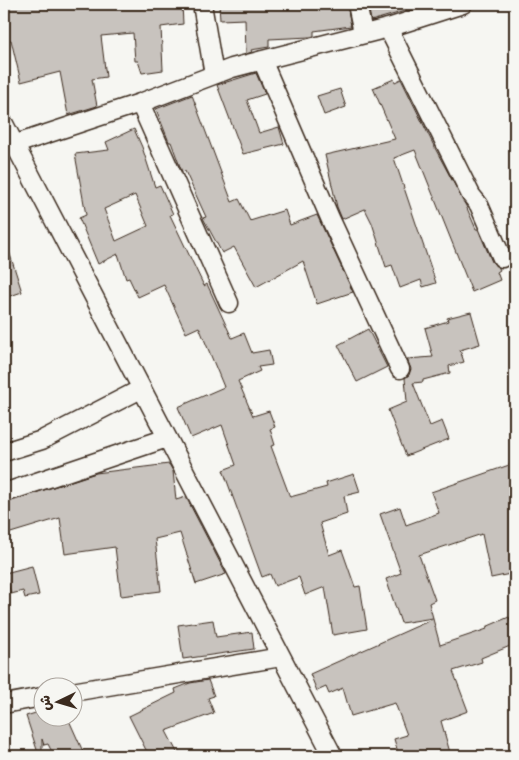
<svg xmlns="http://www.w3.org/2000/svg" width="519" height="760" viewBox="0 0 519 760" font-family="'Comic Neue','Playpen Sans Arabic',sans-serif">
<rect width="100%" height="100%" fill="#f6f6f2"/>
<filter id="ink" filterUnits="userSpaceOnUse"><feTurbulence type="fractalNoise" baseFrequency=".02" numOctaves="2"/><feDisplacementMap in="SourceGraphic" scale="10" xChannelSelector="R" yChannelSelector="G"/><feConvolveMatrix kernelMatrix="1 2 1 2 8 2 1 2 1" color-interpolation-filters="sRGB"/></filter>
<g filter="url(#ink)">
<path fill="#c8c3be" stroke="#3b2a1e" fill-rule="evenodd" d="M4 4H116V7L135 4H182L183 24 161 27 163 70 142 73 138 61H135L133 33 101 36 106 77 92 79 97 106 68 115 60 72 21 82 11 40 4 41Z
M219 4H241V6L347 4 351 26 314 31V36L310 37 269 39V47L251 50 252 52 246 54 245 19 220 20Z
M368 4H422V6L371 21Z
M256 73 265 94 247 100 259 133 279 127 284 144 243 154 217 85Z
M394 79 395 82 401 79 436 150 466 206 476 229H478L492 262 499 268 500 270 497 272 500 280 472 292 415 150 394 158 436 283 423 287 421 280 400 288 392 265 386 267 372 223 365 209 342 219 337 207 325 155 395 139 373 88Z
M340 89 346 107 324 115 317 96Z
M192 95 232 202 239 199 250 221 285 210 290 225 317 215 353 292 317 304 303 261 256 287 234 247 222 253 203 218 206 217 185 171 182 172 171 142H169L156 109Z
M134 129 142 147 155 187 160 185 173 214 170 215 204 286 207 284 232 338 244 333 252 353 269 350 272 365 258 367 260 371 238 381 253 416 269 411 275 427 270 429 275 445 271 446 290 497 327 487 326 483 354 474 360 492 344 496 347 514 320 523 329 555 342 550 355 587 360 586 367 629 333 635 325 587 305 595 299 577 275 586 270 574 262 577 223 470 236 465 222 425 191 438 178 407 224 387 199 327 186 333 164 285 138 297 129 278 126 279 118 254 98 264 79 218 86 215 75 154 109 150 106 142ZM135 195 148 226 116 241 104 209Z
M4 245H7L22 292 4 298Z
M471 312 480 344 460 350 464 362 449 366 450 373 423 380V382L413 383 430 426 442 421 449 439 406 456 388 410 407 402 405 378 409 375 411 369 407 359 433 357 425 328 448 321 447 318Z
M368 329 387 367 357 382 338 345Z
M515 463V573L491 578 482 534 419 555 435 600 429 603 433 618 401 623 386 579 401 573 380 514 400 507 406 525 439 513 431 492Z
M169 464 173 471 176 500 186 497 226 574 196 584 180 533 155 539 161 591 121 596 115 547 65 554 60 518 4 535V503L96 473Z
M32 566 39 595 25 598 23 591 11 594 5 573Z
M509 617 515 633V644L481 658 482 662 453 671 468 711 441 721 451 756H399L394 739 407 735 395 703 351 716 343 688 329 694 326 687 317 691 310 674 433 619 440 645 487 629 486 627Z
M213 620 216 637 252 632 254 649 183 659 178 625Z
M208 680 214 696 208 698 214 713 166 731 179 756H149L129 716 176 693 175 689 190 683Z
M42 711V718H68L85 756H54L48 744 44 745 42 739V756H39L26 716Z"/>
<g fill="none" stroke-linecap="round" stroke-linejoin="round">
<defs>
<path id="minor" d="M202 4 214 75
M357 4 363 33
M388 28 471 195 479 205 502 258
M262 60 330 218 400 369
M140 103 229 303
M4 124 333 756
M4 148 140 103 232 68 388 28 463 4
M4 452 42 440 141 389
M4 493 167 438
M72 692 281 657
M4 704 42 697"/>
</defs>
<use href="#minor" stroke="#3b2a1e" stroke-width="21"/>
<use href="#minor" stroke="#f6f6f2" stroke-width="18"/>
</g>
</g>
<rect width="519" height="760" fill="none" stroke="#f6f6f2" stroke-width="20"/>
<rect x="10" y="10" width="499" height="740" fill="none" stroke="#3b2a1e" stroke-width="2" filter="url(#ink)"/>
<g transform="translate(58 702) rotate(265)"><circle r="24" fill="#f6f6f2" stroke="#aba49d"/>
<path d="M0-4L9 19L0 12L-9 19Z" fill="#3b2a1e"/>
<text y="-8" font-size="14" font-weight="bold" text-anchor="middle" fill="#3b2a1e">ش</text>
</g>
</svg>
